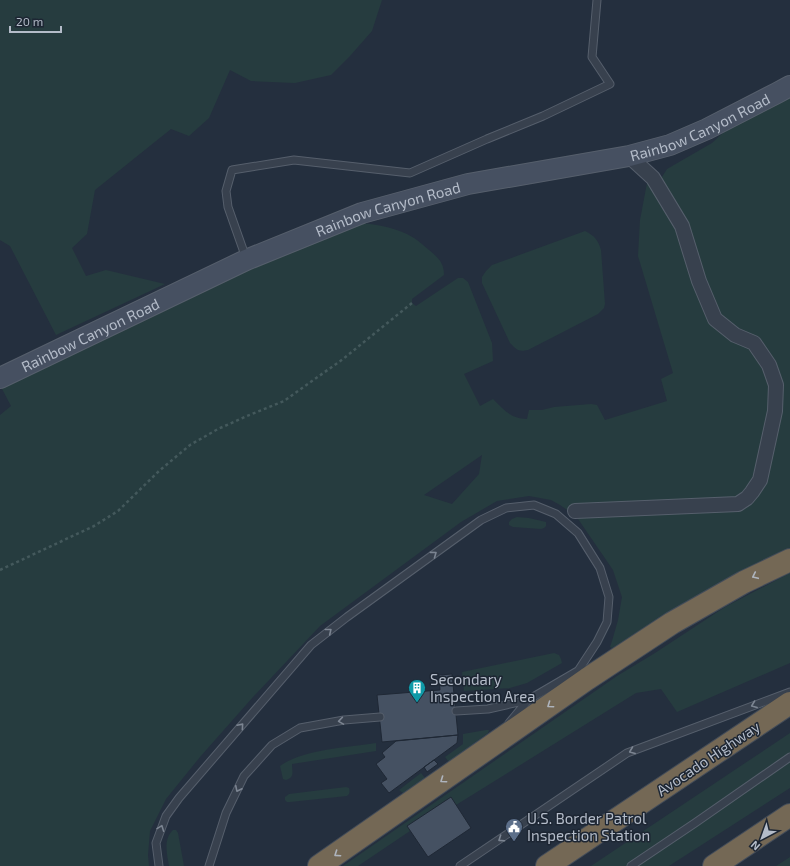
<svg xmlns="http://www.w3.org/2000/svg" width="790" height="866" viewBox="0 0 790 866" font-family="'Exo 2',sans-serif">
<rect width="100%" height="100%" fill="#242f3e"/>
<path fill="#263c3f" fill-rule="evenodd" d="M0 0H382L372 31 350 56 331 75 295 83 251 81 230 70 209 118 189 136 171 129 95 190 87 234 72 248 86 276 106 270 165 284 56 335 10 246 0 240Z
M790 97V548L719 584 673 609 616 646 612 648 610 647 612 641 618 620 622 597 613 570 576 516 560 505 551 500 529 496 497 501 461 522 320 626 253 697 200 757 166 799 150 831 148 855 149 866H0V415L11 406 1 387 181 303 241 272 361 223C380 225 398 228 414 238 420 242 424 246 429 250 438 258 444 262 444 275L412 299V303L416 306 458 278H463L468 282 492 343 493 361 464 374 480 406 493 399C504 410 511 419 527 419L529 410H542L554 407 591 404 597 405 605 420 667 401 661 379 673 373 638 256 640 220 647 183 662 177 667 169 712 143 726 130ZM482 455 479 474 452 504 424 495Z
M585 231C595 236 598 240 601 250L605 304 604 308 598 314 528 350C518 352 517 350 510 343L482 283V277L486 271 492 265Z
M517 517 529 518 546 522V526L544 528 541 529 513 527 509 525V522L512 519Z
M790 573V663L677 712 661 689 636 693 456 805 451 798 408 827 410 831 358 866H343L617 676 655 653 725 607Z
M554 653 559 655 561 659 562 663 527 683 510 688 464 691 462 672Z
M486 730H489L488 733 449 762 445 757 463 744V734Z
M790 733V788L669 866H591Z
M376 743V751L292 764C292 772 295 777 286 780L283 779 280 766C301 750 349 747 376 743Z
M421 773 425 778 407 792 403 793 399 790Z
M346 787 349 788C350 792 350 793 347 796L290 802H287L285 800V797L289 794Z
M173 830H176L178 833 184 866H169C167 854 163 839 173 830Z
M790 857V866H776Z"/>
<path fill="#455162" stroke="#1f2835" d="M452 674 458 735 382 742 377 695 440 690 439 675Z
M458 735 457 743 389 793 381 783 387 779 376 764 385 757 382 753 396 741Z
M434 760 438 764 427 772 424 767Z
M451 797 471 828 428 857 407 826Z"/>
<g fill="none" stroke-linecap="round" stroke-linejoin="round">
<defs>
<path id="service" d="M246 258 228 207 226 191 232 170 294 160 410 173 487 139 543 116 610 84 592 57 597 0
M456 711 488 709 528 700 581 669
M509 723 528 700
M159 866 156 843 166 816 179 798 311 645 347 617 481 520 506 508 534 505 556 514 578 533 600 568 609 597 607 622 597 642 578 671
M209 866 226 813 244 776 272 745 300 728 344 720 380 717
M460 866 627 753 790 692
M631 866 695 823 790 757"/>
<path id="minor" d="M575 511 738 504 747 498 752 492 760 480 775 411 776 385 769 365 754 343 735 335 715 319 699 281 682 226 653 178 629 156"/>
<g id="secondary">
<path id="s1" d="M0 378 246 260 362 213 468 184 629 156 670 145 707 129 777 93 790 86"/>
</g>
<path id="motorway" d="M319 866 587 679 672 623 744 582 790 560
M547 866 790 703
M714 866 790 815"/>
</defs>
<use href="#service" stroke="#565f6c" stroke-width="9"/>
<use href="#minor" stroke="#565f6c" stroke-width="16"/>
<use href="#secondary" stroke="#565f6c" stroke-width="22"/>
<use href="#motorway" stroke="#434c59" stroke-width="24"/>
<path stroke="#44595c" stroke-width="2.5" stroke-dasharray="3 3" stroke-linecap="butt" d="M0 570 94 526 118 511 159 471 190 445 218 429 247 416 284 401 343 359 412 303"/>
<use href="#service" stroke="#38414e" stroke-width="7"/>
<use href="#minor" stroke="#38414e" stroke-width="14"/>
<use href="#secondary" stroke="#465061" stroke-width="20"/>
<use href="#motorway" stroke="#746855" stroke-width="22"/>
</g>
<defs><path id="oneway-chevron" d="M-2-3.5L2.5 0L-2 3.5" fill="none" stroke-width="1.6" stroke-linecap="round" stroke-linejoin="round"/></defs>
<g stroke="#7c8592">
<use href="#oneway-chevron" transform="translate(434 554) rotate(-36)"/>
<use href="#oneway-chevron" transform="translate(329 631) rotate(-39)"/>
<use href="#oneway-chevron" transform="translate(754 705) rotate(159)"/>
<use href="#oneway-chevron" transform="translate(341 721) rotate(171)"/>
<use href="#oneway-chevron" transform="translate(241 726) rotate(-49)"/>
<use href="#oneway-chevron" transform="translate(632 751) rotate(158)"/>
<use href="#oneway-chevron" transform="translate(238 789) rotate(116)"/>
<use href="#oneway-chevron" transform="translate(161 828) rotate(-69)"/>
<use href="#oneway-chevron" transform="translate(501 839) rotate(146)"/>
</g>
<g stroke="#aeb4bd">
<use href="#oneway-chevron" transform="translate(755 576) rotate(155)"/>
<use href="#oneway-chevron" transform="translate(550 705) rotate(145)"/>
<use href="#oneway-chevron" transform="translate(443 780) rotate(145)"/>
<use href="#oneway-chevron" transform="translate(337 854) rotate(146)"/>
</g>
<defs>
<symbol id="building-pin" viewBox="-11 -11 22 30"><path d="M0 17L-7.5 6A9.5 9.5 0 1 1 7.5 6Z" fill="#0f9aa8" stroke="#1d2633"/><path d="M-4-6H4V6H1V3H-1V6H-4ZM-2.5-4.3h1.7v1.8h-1.7ZM.8-4.3h1.7v1.8H.8ZM-2.5-1h1.7V.8h-1.7ZM.8-1h1.7V.8H.8Z" fill="#fff"/></symbol>
<symbol id="civic-pin" viewBox="-11 -11 22 30"><path d="M0 17L-7.5 6A9.5 9.5 0 1 1 7.5 6Z" fill="#5c6f8a" stroke="#1d2633"/><path d="M-.6-6.5H3V-4.5H.6V-3L4-1V1h2V6H-6V1h2V-1L-.6-3ZM-1.2 2.5V6h2.4V2.5Z" fill="#fff"/></symbol>
</defs>
<g fill-rule="evenodd">
<use href="#building-pin" x="407" y="678" width="20" height="27"/>
<use href="#civic-pin" x="504" y="817" width="20" height="27"/>
</g>
<g text-anchor="middle" dominant-baseline="central" stroke-width="3" stroke-linejoin="round" paint-order="stroke">
<g font-size="15" fill="#b4bcc9" stroke="#1d2633">
<text stroke="none"><textPath href="#s1" startOffset="748">Rainbow Canyon Road</textPath></text>
<text stroke="none"><textPath href="#s1" startOffset="424">Rainbow Canyon Road</textPath></text>
<text stroke="none"><textPath href="#s1" startOffset="100">Rainbow Canyon Road</textPath></text>
<text transform="translate(708 758) rotate(-34)">Avocado Highway</text>
</g>
<g font-size="15" fill="#b4bcc9" stroke="#1d2633" text-anchor="start">
<text x="430" y="679">Secondary<tspan x="430" dy="17">Inspection Area</tspan></text>
<text x="527" y="818">U.S. Border Patrol<tspan x="527" dy="17">Inspection Station</tspan></text>
</g>
</g>
<g transform="translate(762 838) rotate(221)" stroke="#1d2633" stroke-width="3" paint-order="stroke">
<path d="M0-3L7 15L0 10L-7 15Z" fill="#b4bcc9"/>
<text y="-6" font-size="11" font-weight="bold" text-anchor="middle" fill="#b4bcc9">N</text>
</g>
<path d="M10 26v6h51v-6" fill="none" stroke="#b4bcc9" stroke-width="2"/>
<text x="16" y="26" font-size="12" fill="#b4bcc9" stroke="#1d2633" stroke-width="3" paint-order="stroke">20 m</text>
</svg>
